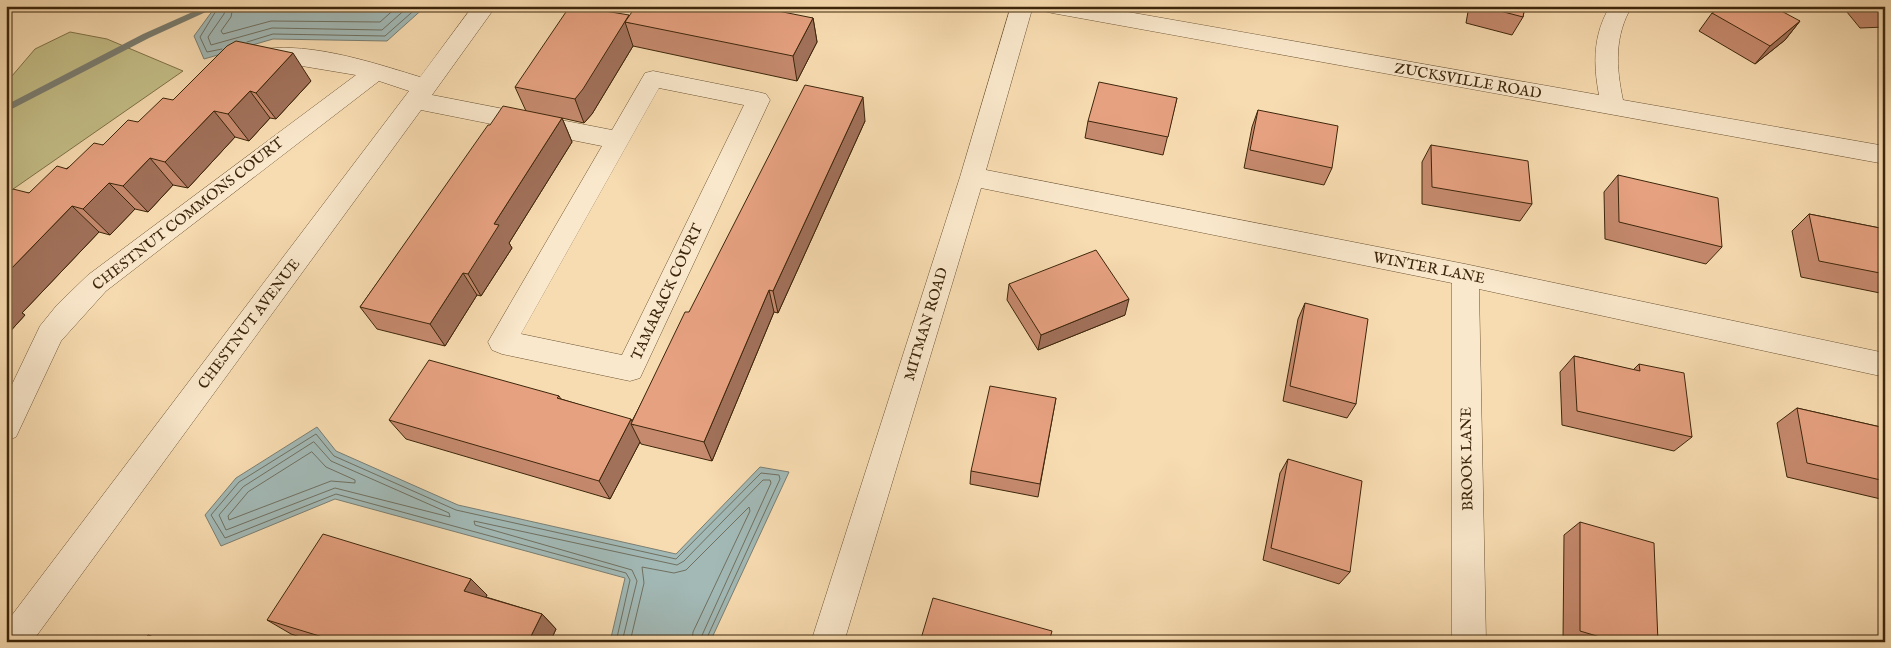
<svg xmlns="http://www.w3.org/2000/svg" width="1891" height="648" viewBox="0 0 1891 648" font-family="'IM FELL English',serif">
<rect width="100%" height="100%" fill="#f8dcb1"/>
<filter id="stains"><feTurbulence type="fractalNoise" baseFrequency=".004" numOctaves="4"/><feColorMatrix values="0 0 0 0 .2 0 0 0 0 .09 0 0 0 0 .02 0 0 0 .5 -.17"/></filter>
<radialGradient id="worn" r=".72"><stop offset=".6" stop-color="#630" stop-opacity="0"/><stop offset="1" stop-color="#630" stop-opacity=".3"/></radialGradient>
<path fill="#c4be87" stroke="#807249" d="M70 32 107 39 183 71 6 194V83L35 49Z"/>
<path fill="#a2b9b6" stroke="#7a7e72" d="M216 6H426L387 41 273 39 204 59 194 36Z
M317 427 336 451 458 505 676 554 760 467 789 472 710 642H610L625 578 335 499 221 546 205 515 236 478Z"/>
<g fill="none" stroke-linecap="round" stroke-linejoin="round">
<path stroke="#707060" stroke-width="1" d="M219 6 200 37 207 52 222 49
M226 6 224 14 208 37 211 45 272 28 382 30 409 6
M233 6 231 17 221 31 223 34 271 21 380 22 398 6
M247 42 273 34 385 36 419 6
M314 442 331 461 449 513 450 517 335 488 226 530 219 515 243 487Z
M312 452 326 467 355 480V483L331 481 229 520 228 516 248 492Z
M616 642 630 580 626 573 336 494 225 538 211 515 239 482 316 434 334 456 456 510 676 559 761 473 779 475 780 479 705 642
M622 642 637 581 632 570 475 525 474 521 677 565 684 561 763 480H770L771 483 699 642
M630 642 644 583 642 567 674 573 686 570 749 507 750 511 693 632 692 642"/>
<path fill="#7a7e72" fill-rule="evenodd" d="M206 6H219L149 38 6 112V105L143 34Z"/>
<defs>
<path id="minor" d="M473 6H496L432 95 612 130 645 73 653 71 758 92 766 94 770 100 640 378 630 381 502 354 492 350 488 342 602 146 421 110 32 642H6V623L409 91 379 81 106 291 61 341 16 437 6 441V397L40 326 57 305 88 275 356 75 302 66H257L249 64 246 58 249 52C300 38 371 62 420 77ZM659 88 744 105 622 355 521 334Z
M1011 6H1033L986 170 1465 264 1885 353V377L1479 289 1486 642H1452V283L981 188 844 642H811L960 177Z
M1041 6H1094L1599 95C1593 63 1593 35 1610 6H1632C1614 36 1616 67 1623 100L1885 146V164L1052 13 1044 11Z"/>
</defs>
<use href="#minor" stroke="#6c5434" stroke-width="1"/>
<use href="#minor" fill="#fae8cc" fill-rule="evenodd"/>
</g>
<path fill="#c68a6e" stroke="#3d260b" d="M1469 6H1525L1523 17 1512 35 1466 23Z
M1842 6H1885V27L1860 28Z
M1712 13 1800 21 1785 40 1755 64 1699 31Z
M629 16 813 18 817 42 797 81 633 46 592 114 584 123 562 118 572 142 509 243 512 248 481 296 477 295 445 346 377 329 360 307 490 125 526 111 515 87Z
M311 81 276 119 270 118 249 141 235 137 188 188 173 185 148 212 135 209 110 235 99 232 22 313 25 315 6 336V196L29 193 138 122 173 100Z
M1177 98 1163 155 1085 138 1088 121Z
M1258 110 1332 168 1324 185 1244 168 1252 127Z
M865 121 778 313 774 312 712 461 641 444 640 442 610 499 406 439 389 420 559 396 561 399 632 421 689 312Z
M1431 145 1532 204 1520 221 1422 204V162Z
M1618 175 1722 247 1706 264 1605 239 1604 192Z
M1809 214 1885 229V294L1801 277 1792 231Z
M1009 284 1125 315 1038 350 1007 300Z
M1305 303 1356 404 1347 418 1283 401 1298 319Z
M1574 356 1633 370 1639 364 1692 437 1674 451 1562 425 1560 372Z
M1056 398 1038 497 970 484 971 471Z
M1797 408 1885 428V500L1787 477 1777 423Z
M1288 459 1350 572 1339 584 1263 560 1280 473Z
M1580 522 1658 642 1563 641 1564 535Z
M471 579 487 595 486 597 542 614 556 629 550 642H315L291 634 267 620Z"/>
<path fill="#a1715a" stroke="#3d260b" d="M629 15 631 23 625 22 633 46 592 114 584 123 575 99Z
M813 18 817 42 797 81 793 56Z
M1800 21 1785 40 1755 64 1770 46Z
M293 53 311 81 276 119 256 93Z
M250 91 270 118 249 141 228 114Z
M863 97 865 121 778 313 773 291Z
M214 111 235 137 188 188 165 162Z
M562 118 572 142 509 243 512 248 481 296 468 274 494 224Z
M150 158 173 185 148 212 123 186Z
M109 183 135 209 110 235 83 209Z
M72 206 99 232 22 313 25 315 6 336V274Z
M463 273 477 295 445 346 430 324Z
M769 290 774 312 712 461 704 442Z
M1129 299 1125 315 1038 350 1041 335Z
M631 419 634 425 631 424 640 442 610 499 599 481Z
M471 579 487 595 481 606 464 591Z
M542 614 556 629 550 642H528Z"/>
<path fill="#e6a180" stroke="#3d260b" d="M570 6H575L629 15 583 89 575 99 515 87Z
M636 6H753L813 18 793 56 625 22Z
M1481 6H1525L1523 17Z
M1722 6H1772L1800 21 1770 46 1712 13Z
M1874 6H1885V9L1877 10Z
M236 41 293 53 256 93 250 91 228 114 214 111 165 162 150 158 123 186 109 183 83 209 72 206 6 274V196L13 189 29 193 57 166 67 169 94 143 103 145 128 120 138 122 163 98 173 100 227 46Z
M1099 82 1177 98 1168 137 1088 121Z
M805 85 863 97 773 291 769 290 704 442 631 424 685 312H689Z
M503 106 562 118 494 224 499 225 468 274 463 273 430 324 360 307 488 125H490Z
M1258 110 1338 126 1332 168 1250 150Z
M1431 145 1528 161 1532 204 1432 187Z
M1618 175 1718 198 1722 247 1619 222Z
M1809 214 1885 229V274L1819 261Z
M1096 250 1129 299 1041 335 1009 284Z
M1305 303 1368 319 1356 404 1290 386Z
M1574 356 1640 371 1639 364 1684 373 1692 437 1577 411Z
M429 360 559 396 557 398 631 419 599 481 389 420Z
M990 386 1056 398 1040 484 971 471Z
M1797 408 1885 428V481L1807 463Z
M1288 459 1362 481 1350 572 1271 548Z
M1580 522 1654 543 1658 642H1617L1580 631Z
M323 534 471 579 464 591 542 614 528 642H339L267 620Z
M933 598 1052 631 1049 642H920Z
M148 635 169 642H143Z"/>
<g text-anchor="middle" dominant-baseline="central" stroke-width="4.5" stroke-linejoin="round" paint-order="stroke">
<g font-size="15" fill="#3d260b" stroke="#fae8cc">
<text transform="translate(1468 81) rotate(10)">ZUCKSVILLE ROAD</text>
<text transform="translate(188 214) rotate(-38)">CHESTNUT COMMONS COURT</text>
<text transform="translate(1429 268) rotate(11)">WINTER LANE</text>
<text transform="translate(667 292) rotate(-65)">TAMARACK COURT</text>
<text transform="translate(249 324) rotate(-53)">CHESTNUT AVENUE</text>
<text transform="translate(926 324) rotate(-73)">MITMAN ROAD</text>
<text transform="translate(1467 459) rotate(-91)">BROOK LANE</text>
</g>
</g>
<rect width="1891" height="648" fill="none" stroke="#f8dcb1" stroke-width="25"/>
<rect x="8" y="8" width="1876" height="633" fill="none" stroke="#3d260b" stroke-width="2.5"/>
<rect x="12" y="12" width="1866" height="623" fill="none" stroke="#3d260b"/>
<rect width="100%" height="100%" filter="url(#stains)"/>
<rect width="100%" height="100%" fill="url(#worn)"/>
</svg>
